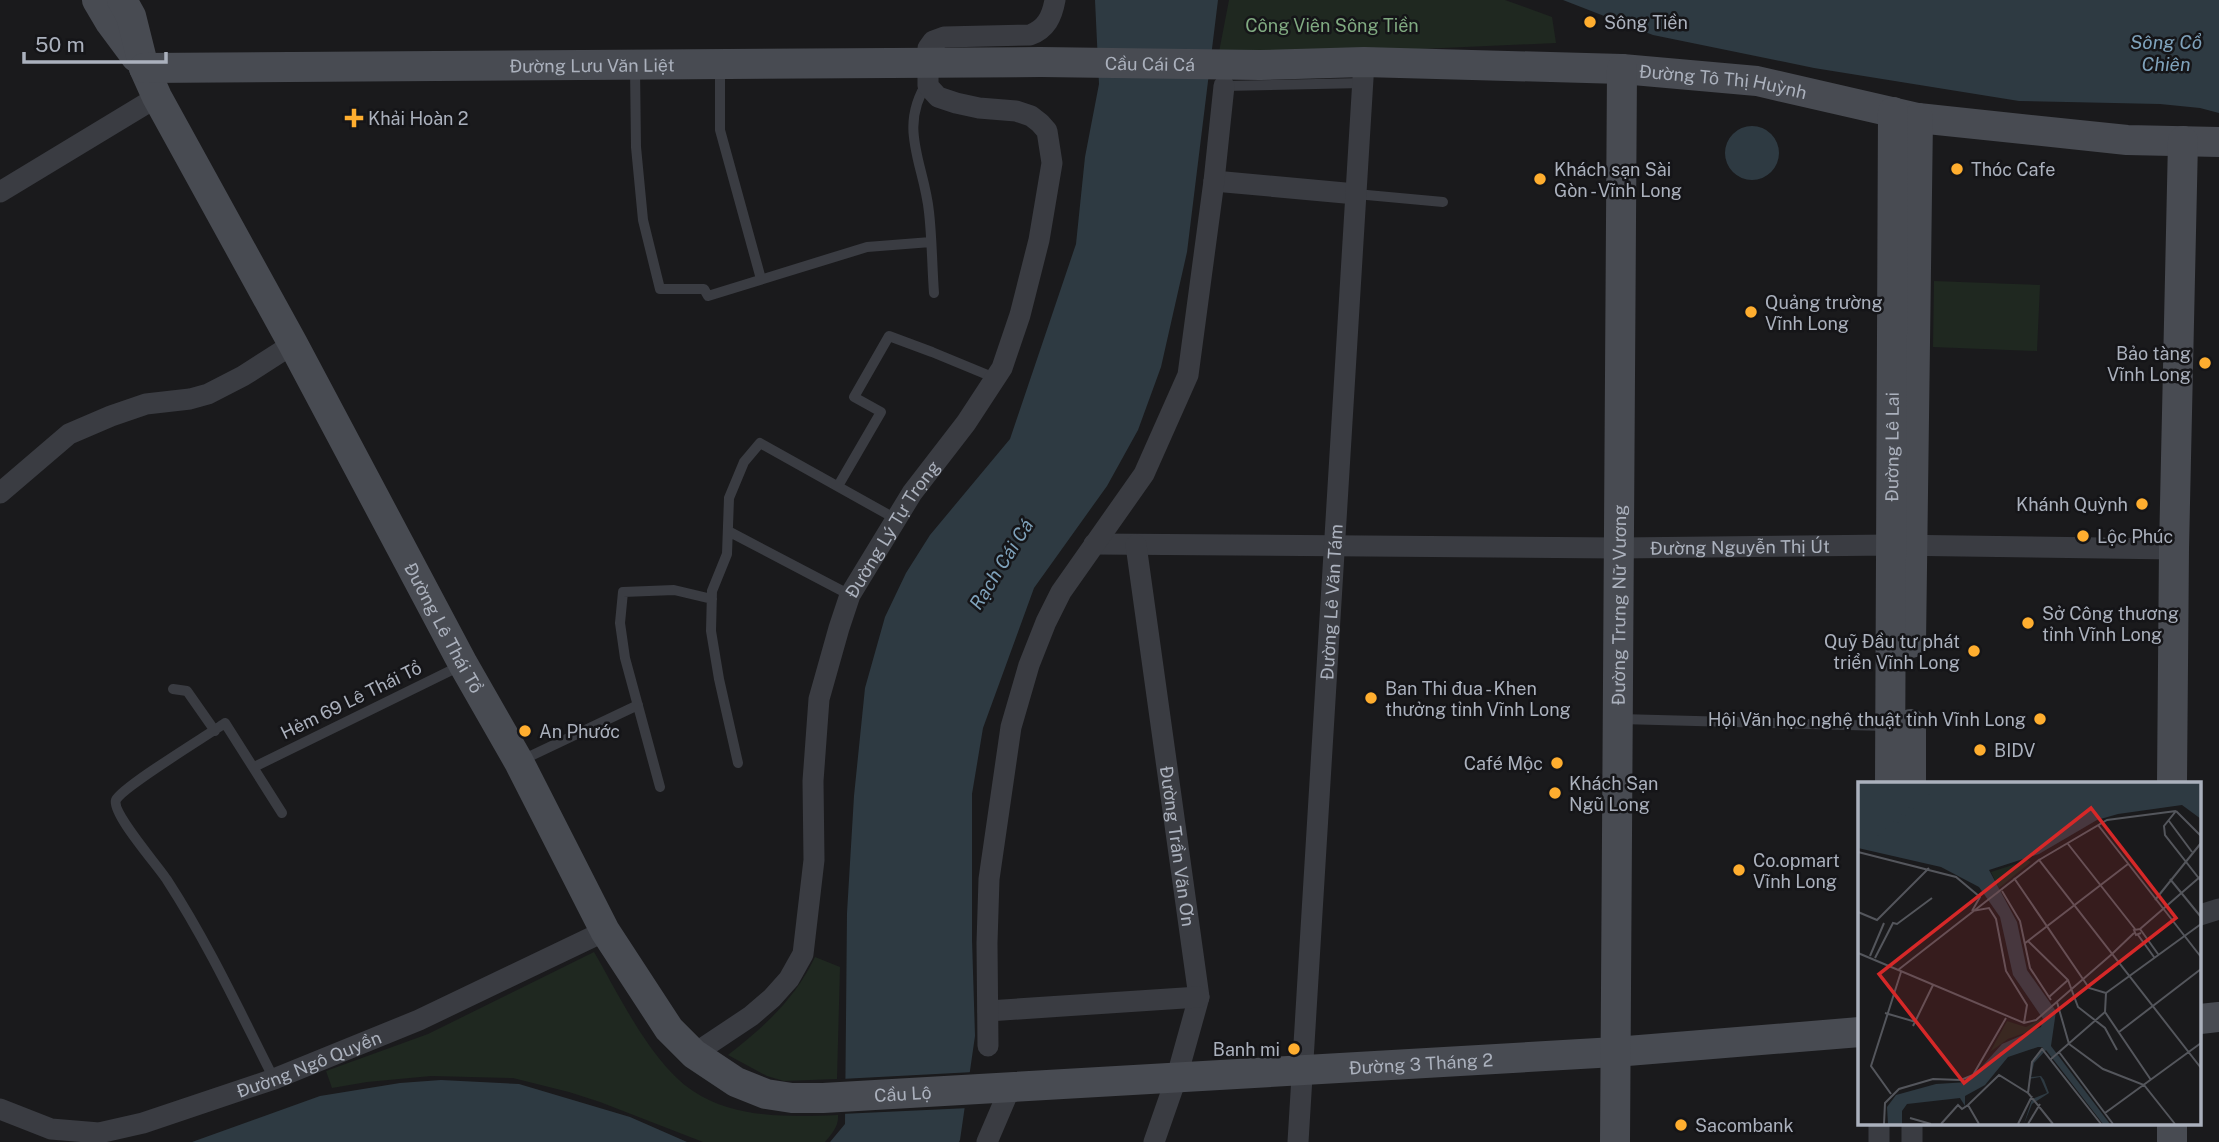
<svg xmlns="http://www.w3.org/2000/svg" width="2219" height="1142" viewBox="0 0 2219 1142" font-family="'Public Sans',sans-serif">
<rect width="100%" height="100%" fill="#1a1a1c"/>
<path fill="#1f2820" d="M1229 0H1505L1552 17 1556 43 1398 50 1219 52Z
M1934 281 2040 285 2037 351 1933 347Z
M594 952C619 995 651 1063 693 1091 735 1119 790 1117 838 1115 839 1126 832 1134 825 1142H703L600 1102 569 1092 513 1078 431 1076 367 1082 332 1088 326 1071 428 1034Z
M815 957 840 967 837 1079 784 1081 767 1076 728 1055C764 1027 795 999 815 957Z"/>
<path fill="#2e3a42" d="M1095 0H1218L1187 252 1161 367 1138 430 1107 486 1034 588 983 728 972 794V940L975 1036 960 1140 959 1142H830L845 1124 847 913 854 796 865 688 885 617 906 573 930 535 1010 439 1076 244 1085 157 1099 84Z
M1563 0H2219V113L2200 108 2160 104 2019 101 1814 68 1653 35Z
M1725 153a27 27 0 1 1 54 0a27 27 0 1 1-54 0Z
M441 1080 519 1084 630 1117 687 1142H192L320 1096 400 1083Z"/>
<path fill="#1a1a1c" d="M974 1072 969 1108 841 1114V1079Z"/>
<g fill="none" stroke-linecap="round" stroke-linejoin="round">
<path stroke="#3a3c42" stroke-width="10" d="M720 65V130L761 279
M635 68 636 147 643 220 660 289H704L708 296 867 247 931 242
M928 81C897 128 924 163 929 212 932 238 932 266 934 293
M1224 86 1363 83
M1356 194 1443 202
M838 486 881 412 854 397 889 336 932 352 995 378
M728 531 850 595
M173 689 187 691 215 731
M1620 719 1887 726
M520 761 638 705
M738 763 719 679 711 631 712 591 727 554 729 498 744 462 760 443 896 519
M254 767 462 665
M660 787 625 658 620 623 623 592 674 590 712 599
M274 1079C240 1012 208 943 167 880 159 867 111 813 116 800 122 787 208 735 225 723L282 813"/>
<g stroke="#3a3c42" stroke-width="21">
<path d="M1214 181 1356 194"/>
<path d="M0 192 157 97"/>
<path d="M0 493 69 434 111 416 146 404 190 399 208 394 243 376 293 344"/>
<path id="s1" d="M1094 544 1619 548 1890 545 2174 549"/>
<path id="s2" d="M1136 545 1199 997 1177 1076 1154 1142"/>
<path d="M2200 915 2219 909"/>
<path d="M988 1011 1199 997"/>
<path d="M988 1046 987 943 989 879 1011 727 1029 665 1046 622 1061 592 1144 474 1188 375 1214 181 1224 86"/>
<path id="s3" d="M694 1054 751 1016 772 998 789 979 803 954 814 860 813 781 819 699 839 628 850 595 912 493 966 423 1002 368 1020 315 1039 240 1052 163 1047 131 1040 123 1031 116 1016 111 979 108 956 103 938 97 928 86V48L933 41 944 37 1030 35C1046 29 1052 17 1055 0"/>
<path id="s4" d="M0 1109 51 1129 99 1133 143 1123 274 1079 419 1020 605 931"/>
<path d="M1879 1123V1142"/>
<path d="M1912 1123V1142"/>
<path d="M987 1142 1011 1086"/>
<path id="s5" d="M1298 1142 1364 62"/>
</g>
<g stroke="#484b52" stroke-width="30">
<path d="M97 0 110 22 136 57"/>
<path id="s6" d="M122 0 131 16 144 68 157 97 293 344 463 664 519 762 605 931 669 1029 694 1054 736 1082 766 1094 792 1098H823L1615 1052 1860 1032"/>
<path id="s7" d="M144 68 1041 62 1260 65 1364 62 1622 69 1757 81 1918 118 2127 140 2219 142"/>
<path d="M1911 643 1918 118"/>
<path id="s8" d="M1890 783 1893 112"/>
<path d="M1911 783V724"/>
<path d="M2172 783 2174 549 2183 141"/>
<path d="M2200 1019 2219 1017"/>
<path d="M2172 1123V1142"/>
<path id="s9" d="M1615 1142 1622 69"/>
</g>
</g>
<g fill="#ffae2f" stroke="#151518" stroke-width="2.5">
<circle cx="1590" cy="22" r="7"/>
<path d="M350.5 107.5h7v7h7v7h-7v7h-7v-7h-7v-7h7z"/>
<circle cx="1957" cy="169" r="7"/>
<circle cx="1540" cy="179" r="7"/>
<circle cx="1751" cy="312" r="7"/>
<circle cx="2205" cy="363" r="7"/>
<circle cx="2142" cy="504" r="7"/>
<circle cx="2083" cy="536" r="7"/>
<circle cx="2028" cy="623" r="7"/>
<circle cx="1974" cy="651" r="7"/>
<circle cx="1371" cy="698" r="7"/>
<circle cx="2040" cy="719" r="7"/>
<circle cx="525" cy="731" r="7"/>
<circle cx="1980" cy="750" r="7"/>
<circle cx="1557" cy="763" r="7"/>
<circle cx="1555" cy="793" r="7"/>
<circle cx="1739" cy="870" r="7"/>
<circle cx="1294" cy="1049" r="7"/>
<circle cx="1681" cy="1125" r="7"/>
</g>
<g text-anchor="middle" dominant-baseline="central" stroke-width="5" stroke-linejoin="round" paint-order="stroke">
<g font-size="18" fill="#abb1bd" stroke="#151518" text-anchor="start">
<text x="1604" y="22">Sông Tiền</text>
<text x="368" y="118">Khải Hoàn 2</text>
<text x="1554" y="169">Khách sạn Sài<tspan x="1554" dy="21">Gòn - Vĩnh Long</tspan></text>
<text x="1971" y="169">Thóc Cafe</text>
<text x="1765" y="302">Quảng trường<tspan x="1765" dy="21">Vĩnh Long</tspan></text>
<text x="2191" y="353" text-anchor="end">Bảo tàng<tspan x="2191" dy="21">Vĩnh Long</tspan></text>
<text x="2128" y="504" text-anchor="end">Khánh Quỳnh</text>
<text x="2097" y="536">Lộc Phúc</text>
<text x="2042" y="613">Sở Công thương<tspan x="2042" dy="21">tỉnh Vĩnh Long</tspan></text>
<text x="1960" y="641" text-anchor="end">Quỹ Đầu tư phát<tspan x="1960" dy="21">triển Vĩnh Long</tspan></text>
<text x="1385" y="688">Ban Thi đua - Khen<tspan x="1385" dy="21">thưởng tỉnh Vĩnh Long</tspan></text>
<text x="2026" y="719" text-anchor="end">Hội Văn học nghệ thuật tỉnh Vĩnh Long</text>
<text x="539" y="731">An Phước</text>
<text x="1994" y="750">BIDV</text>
<text x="1543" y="763" text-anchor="end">Café Mộc</text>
<text x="1569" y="783">Khách Sạn<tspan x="1569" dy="21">Ngũ Long</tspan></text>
<text x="1753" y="860">Co.opmart<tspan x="1753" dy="21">Vĩnh Long</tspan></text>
<text x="1280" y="1049" text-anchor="end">Banh mi</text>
<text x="1695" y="1125">Sacombank</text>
</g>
<g font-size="18" fill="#80aa81" stroke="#151518">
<text x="1332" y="25">Công Viên Sông Tiền</text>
</g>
<g font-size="18" fill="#abb1bd" stroke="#151518">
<text stroke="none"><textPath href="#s7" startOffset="1006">Cầu Cái Cá</textPath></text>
<text stroke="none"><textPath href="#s7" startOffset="448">Đường Lưu Văn Liệt</textPath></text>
<text stroke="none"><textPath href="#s7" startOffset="1580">Đường Tô Thị Huỳnh</textPath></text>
<text stroke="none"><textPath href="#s8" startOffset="336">Đường Lê Lai</textPath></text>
<text stroke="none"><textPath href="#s3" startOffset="593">Đường Lý Tự Trọng</textPath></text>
<text stroke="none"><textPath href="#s1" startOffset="646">Đường Nguyễn Thị Út</textPath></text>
<text stroke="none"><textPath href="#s5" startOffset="541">Đường Lê Văn Tám</textPath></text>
<text stroke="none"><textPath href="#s9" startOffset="537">Đường Trưng Nữ Vương</textPath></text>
<text stroke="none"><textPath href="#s6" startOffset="707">Đường Lê Thái Tổ</textPath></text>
<text transform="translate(351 700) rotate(-26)">Hẻm 69 Lê Thái Tổ</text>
<text stroke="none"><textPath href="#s2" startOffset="304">Đường Trần Văn Ơn</textPath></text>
<text stroke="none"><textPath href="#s4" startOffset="324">Đường Ngô Quyền</textPath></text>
<text stroke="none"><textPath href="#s6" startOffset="1942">Đường 3 Tháng 2</textPath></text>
<text stroke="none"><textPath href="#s6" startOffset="1423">Cầu Lộ</textPath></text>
</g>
<g font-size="19" font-style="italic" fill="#7fa2bb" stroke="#151518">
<text x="2166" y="42">Sông Cổ<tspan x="2166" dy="22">Chiên</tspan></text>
<text transform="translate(1001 564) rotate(-58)">Rạch Cái Cá</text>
</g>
</g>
<g transform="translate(1858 782)">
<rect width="343" height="343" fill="#1a1a1c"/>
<path d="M170 78 173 80 141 106 133 90ZM185 236 181 246 150 257 132 270 149 239 168 245Z" fill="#1f2820"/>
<path d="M0 1H343V37L324 23 260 32 239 38 181 72 131 88 159 140 169 188 198 229 193 264 252 342H245L188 268 176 281 173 295 183 294 186 298 191 311 174 322 166 342 174 317 189 311 182 295 171 297 175 278 185 265H180L150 275 127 303 107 314V324L102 316 49 322 44 329V342H30L29 325 38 313 78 302 110 300 144 262 183 245 185 237 155 193 142 135 121 105 83 85 0 66Z" fill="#2e3a42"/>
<path fill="none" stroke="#2e3a42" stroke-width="3.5" d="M9 65 82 1"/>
<path fill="none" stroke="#54565c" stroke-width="2" d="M318 29 306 44 307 53 343 99M318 29 343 54M311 39 334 70M240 43 343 175M210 62 277 147M0 70 98 95 122 115 114 129M181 78 249 38 318 29M156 96 231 206 248 211M312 97 343 135M144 109 162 139 172 186 193 218M297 118 343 61M114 129 131 126 138 137 148 189 169 223 166 241M0 130 19 138 71 86M282 147 343 94M283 151 278 153 276 148 282 147 300 172M280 153 296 175M170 159 210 198 220 225 247 246 259 268M166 162 270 82M0 171 166 241 178 238 254 172M254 172 276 151M12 174 26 141M17 176 35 141 39 142 74 116M40 188 181 78 343 286M248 211 343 142M248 211 247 230 293 298M191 215 210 198M199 220 211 262 245 287 286 303 317 342M27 231 58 240M55 244 75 203M261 250 343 187M201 270 255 342M193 277 247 230M33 312 13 284 43 190M110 323 121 342M247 331 343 261M52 336 73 342M26 342 27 321 41 307 75 297 103 298 115 293 148 236M83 342 100 323 104 327 110 323 141 293 170 311M160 342 174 314M170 342 182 322M195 342 170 311 174 280 184 267 243 342"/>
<path fill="#d62828" fill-opacity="0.15" stroke="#d62828" stroke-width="3.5" d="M233 26 318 136 106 301 21 192Z"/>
<rect width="343" height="343" fill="none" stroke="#abb1bd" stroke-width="3.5"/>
</g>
<path d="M24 52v10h142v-10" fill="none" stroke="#abb1bd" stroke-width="3.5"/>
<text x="35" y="52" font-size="21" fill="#abb1bd" stroke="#151518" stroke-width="5" paint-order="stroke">50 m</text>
</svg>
